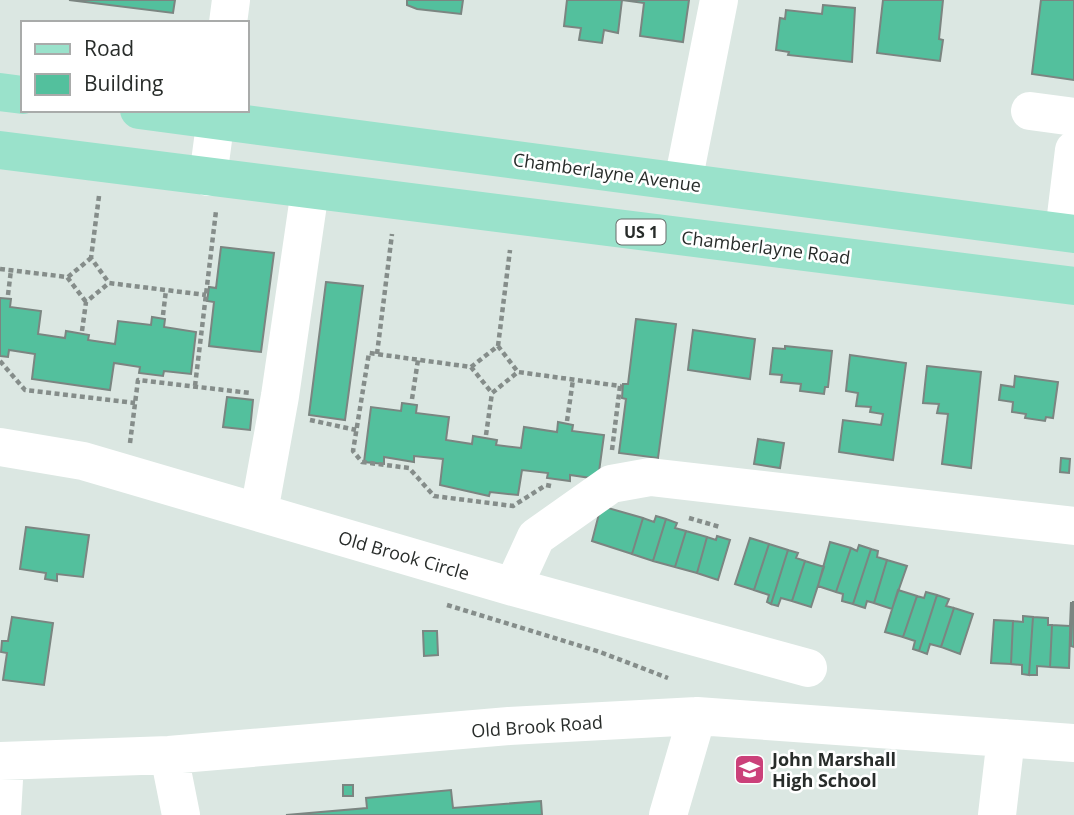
<svg xmlns="http://www.w3.org/2000/svg" width="1074" height="815" viewBox="0 0 1074 815" font-family="'Open Sans',sans-serif">
<rect width="100%" height="100%" fill="#dbe7e2"/>
<path fill="#53c09d" stroke="#7b8581" stroke-width="2" d="M69 0H175L173 13Z
M407 0H463L461 14 417 9 407 5Z
M567 0H689L683 42 640 36 644 3 622 0 618 33 604 30 602 43 579 40 581 28 564 26Z
M883 0H943L939 39 943 40 940 61 877 53Z
M1041 0H1074V80L1032 74Z
M823 5 855 8 852 62 788 55 789 52 776 50 780 18 785 19 786 10 822 14Z
M221 247 274 253 261 352 209 346 214 302 207 301 209 287 216 288Z
M326 282 363 286 345 420 309 415Z
M0 298 11 299 10 307 41 311 38 334 65 338 66 331 89 335 88 340 115 344 118 321 151 325 152 317 165 319 164 327 196 332 191 374 164 371 163 376 139 373 140 367 114 363 110 390 32 379 35 354 9 350 8 357 0 356Z
M636 319 676 324 658 458 619 453 626 399 622 398 623 384H628Z
M693 330 755 339 750 379 688 370Z
M785 346 832 351 828 387H825L824 394 800 391 801 384 781 382 782 375 770 374 773 348 785 349Z
M850 355 906 363 893 460 839 452 843 420 881 425 883 414 870 412 871 407 856 406 858 393 846 391Z
M927 366 981 372 971 468 942 464 948 414 937 413 939 404 923 403Z
M1015 376 1058 382 1053 418 1046 417 1045 421 1025 418 1026 414 1012 412 1013 402 999 400 1001 385 1014 387Z
M227 397 253 400 250 430 223 427Z
M402 403 417 405 416 413 449 417 446 440 472 444 473 436 497 440 496 445 521 448 524 427 557 432 558 422 573 425 572 431 604 435 598 479 570 475V481L547 478 548 473 522 470 518 495 490 492 489 496 440 485 443 459 414 456V462L384 457V464L364 462 371 407 401 411Z
M758 439 784 443 780 468 754 464Z
M1061 458 1070 459 1069 473 1060 472Z
M601 506 643 518 632 554 592 541Z
M656 516 666 519 653 561 632 554 643 518 654 522Z
M666 519 677 523 675 528 686 531 675 567 653 561Z
M26 527 89 535 83 577 57 574V581L45 579 46 573 20 569Z
M686 531 707 537 697 573 675 567Z
M717 536 730 540 718 580 697 573 707 537 716 540Z
M750 538 769 544 754 590 735 584Z
M830 542 851 548 836 592 818 586Z
M769 544 788 550 771 604 767 602 769 595 754 590Z
M859 545 871 549 853 604 842 601 843 594 836 592 851 548 857 551Z
M871 549 878 551 877 557 887 560 874 603 867 601 865 608 853 604Z
M788 550 798 553 796 558 805 561 792 601 781 598 778 606 771 604Z
M887 560 907 566 892 609 874 603Z
M805 561 824 567 811 607 792 601Z
M898 590 917 596 903 637 885 632Z
M926 592 937 595 919 651 913 649 915 641 903 637 917 596 924 598Z
M937 595 949 599 946 606 954 608 941 647 930 644 927 654 919 651Z
M1071 602 1069 668 1050 667 1052 625 1070 626Z
M1073 602H1074V647L1071 646Z
M954 608 973 614 960 654 941 647Z
M1023 616 1033 617 1029 675 1022 674V665L1011 664 1013 621 1023 622Z
M12 617 53 623 44 685 3 680 7 653 1 652 2 641H8Z
M1033 617 1048 618V625H1052L1050 667 1037 666V675H1029Z
M994 620 1013 621 1011 664 991 663Z
M423 631H437L438 655 424 656Z
M343 785H353V796H343Z
M451 790 453 808 541 801 542 815H286L367 808 366 798Z"/>
<g fill="none" stroke-linecap="round" stroke-linejoin="round">
<path stroke="#858d8a" stroke-width="4.5" stroke-dasharray="5 3.5" stroke-linecap="butt" d="M99 196 91 258 109 283
M0 269 67 277 86 302
M68 277 91 258
M8 295 11 270
M163 315 166 290
M82 331 86 302 109 283 206 295
M498 346 510 250
M377 354 392 234
M0 361 25 390 135 403
M471 367 498 346 518 372
M195 386 216 211
M412 399 418 360
M310 420 356 430
M567 421 573 380
M486 435 492 393
M130 443 138 380 250 393
M551 486 546 485 513 506 434 496 409 468 362 462 353 451 369 353 471 367 492 393 518 372 620 386 612 450
M689 518 720 527
M447 605 600 652 668 678"/>
<path stroke="#fff" stroke-width="38" d="M228 23 231 0
M1030 111 1074 117
M208 177 217 110
M683 182 719 0
M1064 232 1074 150
M0 447 83 461 513 587 808 668
M259 512 280 396 310 190
M513 587 536 537 611 484 650 477 1074 526
M169 755 181 815
M0 761 169 755 509 726 697 716 1074 743
M2 815 5 762
M668 815 697 716
M997 815 1006 738"/>
<path stroke="#9ae2cb" stroke-width="38" d="M0 92 23 95
M139 110 1074 234
M0 150 1074 286"/>
</g>
<defs>
<symbol id="school-square" viewBox="-11 -11 22 22"><rect x="-9" y="-9" width="18" height="18" rx="4" fill="#cb417a" stroke="#fff"/><path d="M0-5L7-2L0 1L-7-2ZM-4 1L0 2.5L4 1V4Q0 6-4 4Z" fill="#fff"/></symbol>
</defs>
<g fill-rule="evenodd">
<use href="#school-square" x="732" y="752" width="35" height="35"/>
</g>
<g text-anchor="middle" dominant-baseline="central" stroke-width="5" stroke-linejoin="round" paint-order="stroke">
<rect fill="#fff" stroke="#686b6a" stroke-width="2" x="616.5" y="219.5" width="49" height="25" rx="5"/>
<g font-size="16" font-weight="bold" fill="#282c2a">
<text x="641" y="232">US 1</text>
</g>
<g font-size="18" fill="#282c2a" stroke="#fff">
<text transform="translate(607 172) rotate(8)">Chamberlayne Avenue</text>
<text transform="translate(766 247) rotate(7)">Chamberlayne Road</text>
<text transform="translate(404 555) rotate(16)">Old Brook Circle</text>
<text transform="translate(537 726) rotate(-4)">Old Brook Road</text>
</g>
<g font-size="18" font-weight="bold" fill="#282c2a" stroke="#fff" text-anchor="start">
<text x="772" y="759">John Marshall<tspan x="772" dy="21">High School</tspan></text>
</g>
</g>
<rect x="21" y="21" width="228" height="91" fill="#ffffff" stroke="#a9abaa" stroke-width="2"/>
<rect x="35" y="44" width="35" height="10" fill="#9ae2cb" stroke="#a9abaa" stroke-width="2"/>
<text x="84" y="56" font-size="21" fill="#282c2a">Road</text>
<rect x="35" y="74" width="35" height="21" fill="#53c09d" stroke="#a9abaa" stroke-width="2"/>
<text x="84" y="91" font-size="21" fill="#282c2a">Building</text>
</svg>
